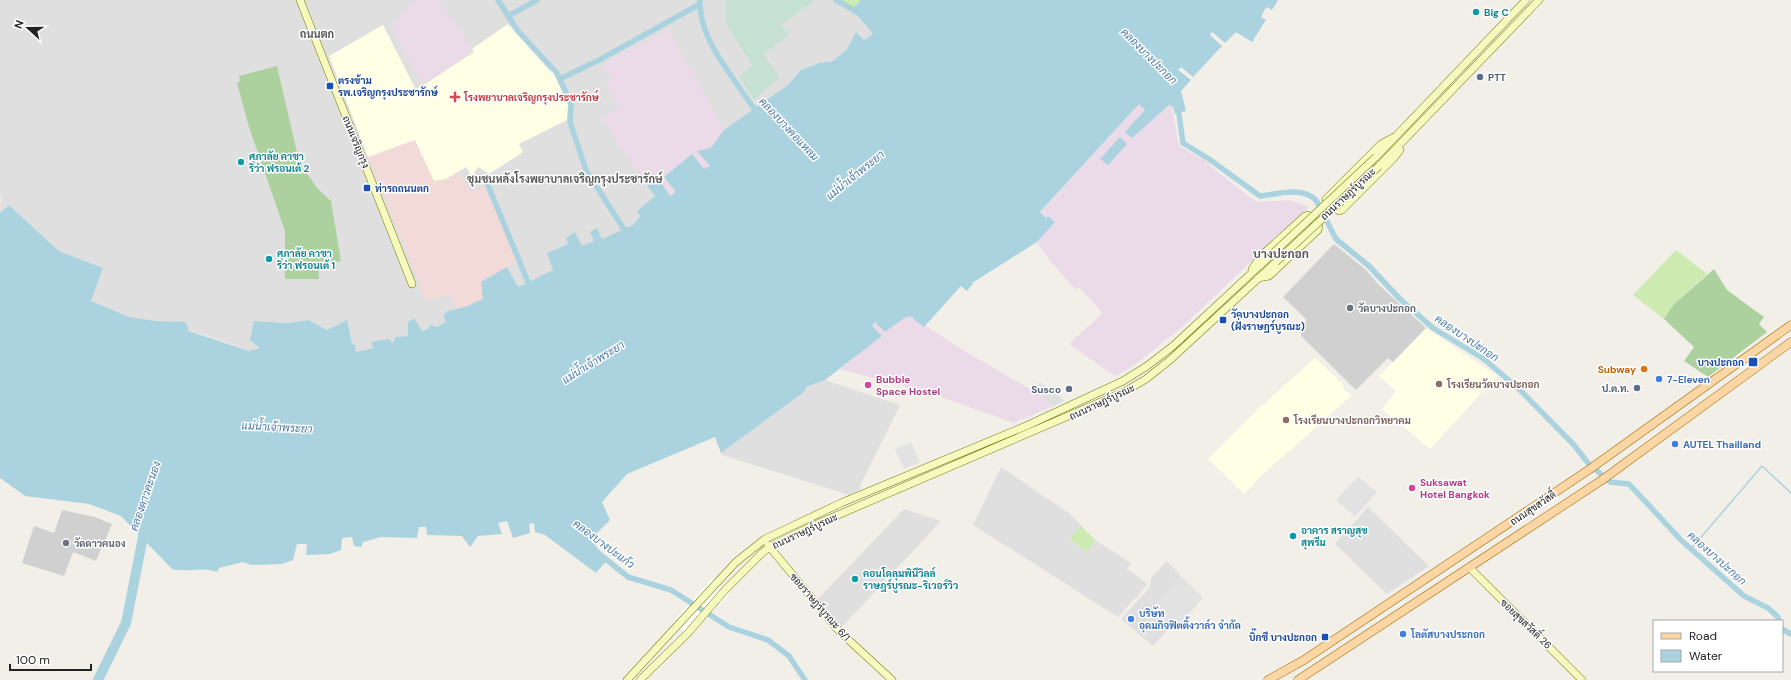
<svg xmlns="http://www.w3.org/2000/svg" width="1791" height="680" viewBox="0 0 1791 680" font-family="'DM Sans',Sarabun,sans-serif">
<rect width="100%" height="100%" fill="#f2efe9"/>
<path fill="#e0dfdf" d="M0 0H861L857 18 866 23 873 34 864 40 856 33 847 49 833 61 819 63 801 70 788 85 637 211 640 215 633 225 600 242 593 238 595 241 589 254 565 245 548 253 553 270 518 287 507 268 484 299 443 315 446 322 437 327 421 331 413 318 408 322 409 336 396 337 392 344 372 342 373 348 356 352 355 345H352L347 321 327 330 309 320 287 323 254 321 261 348 250 351 204 335 156 321 129 317 91 301 103 268 59 251 9 205 0 213 1 196 0 194Z
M825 380 900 405 860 486 861 489 849 495 722 455 721 453 804 392 805 387Z
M1040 382 1065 401 1053 406 1033 391Z
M1001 467 1069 513 1095 540 1131 563 1127 569 1148 584 1118 617 973 525Z
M1368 507 1429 566 1387 594 1335 544Z
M904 509 941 521 841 628 817 600Z
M1167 561 1181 576 1151 610 1170 627 1153 646 1121 619 1150 587 1151 578Z"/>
<path fill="#f2dad9" d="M415 140 434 181 446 179 459 172 471 192 485 185 517 262 481 282 484 299 465 307 456 309 451 295 426 300 368 157Z"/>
<path fill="#ebdbe8" d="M414 0H438L474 51 423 86 392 27Z
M668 29 724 130 711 148 698 151 741 149 669 197 658 179 647 185 602 119 619 107 605 85 612 80 603 64Z
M1139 104 1145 110 1132 138 1162 111 1169 105 1172 106 1179 146 1208 162 1210 166 1256 202 1290 200 1309 207 1184 325 1136 364 1115 376 1069 344 1103 313 1079 287 1076 290 1051 262 1037 242 1055 222 1048 216 1046 218 1040 213Z
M910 316 958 347 1033 391 1053 406 1014 423 936 395 840 369 881 336 872 326 876 322 885 332 904 317Z"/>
<path fill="#ffffe5" d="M508 24 548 69 553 72 568 103 567 120 519 144 523 152 489 174 478 167 472 176 466 167 446 179 434 181 415 140 368 157 329 56 383 25 416 90 474 52 472 49Z
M1426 328 1497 376 1430 449 1382 409 1396 391 1379 376Z
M1315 358 1342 383 1344 390 1352 395 1262 475 1244 494 1208 459 1254 413Z"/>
<path fill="#d0d0d0" d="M1334 244 1366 270 1378 284 1426 328 1393 362 1388 358 1356 390 1301 336V328L1307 320 1283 297Z
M62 510 95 517 112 524 96 561 73 552 64 576 22 563 34 526 54 533Z"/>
<path fill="#cdebb0" d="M834 0H861L852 9 838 3Z
M1676 250 1707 274 1673 305 1664 319 1633 295Z
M1080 526 1095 540 1087 552 1070 539Z"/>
<path fill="#add19e" d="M277 66 299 161 317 188 331 201 341 261 318 266 319 279H285V231L248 124 237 83 240 81 239 76Z
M1714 269 1727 290 1764 317 1759 324 1767 332 1708 377 1684 361 1694 347 1664 319 1673 305Z"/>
<path fill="#c6e0d4" d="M726 0H815L781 25 790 35 763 54 780 77 754 100 739 77 752 65 726 23Z"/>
<path fill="#e2e2e2" d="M911 442 920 462 904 469 895 449Z
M1358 477 1377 492 1355 517 1336 500Z
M1181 576 1203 598 1173 631 1151 610Z"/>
<path fill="#aad3df" d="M861 0H1278L1272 10 1266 7 1261 17 1266 20 1252 42 1236 32 1225 43 1212 32 1210 35 1222 46 1193 77 1181 67 1178 70 1191 80 1181 91 1186 111 1175 114 1173 107 1169 105 1132 138 1125 132 1145 110 1139 104 1040 212 1046 218 1048 216 1055 222 1037 242 972 283 973 284 967 291 961 286 924 327 910 316 904 318 885 332 875 322 872 326 882 336 825 380 806 387 804 392 721 453 715 437 627 474 602 502 610 520 590 540 608 559 596 573 545 535 535 532 534 523 529 524 530 533 513 538 507 521 498 523 502 534 478 536 470 547 462 536 427 535 426 527H419L417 538 381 537 363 542 361 547 354 546 352 537 342 538 341 550 330 554 306 555 307 544H297L293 560 282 564 251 565 243 562 219 568 217 572C201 566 187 573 172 569L121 516 89 504 25 496 0 478V213L9 205 59 251 103 268 91 301 129 317 156 321 186 322 189 331 249 351 260 348 250 340 254 321 287 323 309 320 327 330 347 320 352 344 355 345 356 352 373 348 371 342 390 339 392 344 396 337 408 336V322L414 318 422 331 428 329 430 325 437 327 446 322 443 315 448 311 465 307 483 299 481 282 507 267 518 287 553 270 547 253 568 244 566 238 575 232 582 246 594 241 590 232 597 228 602 239 633 225 640 216 637 211 655 196 647 185 658 178 670 196 676 192 664 177 692 154 704 169 710 166 697 151 711 148 724 130 788 85 801 70 819 63 833 61 847 49 856 32 864 40 873 34C867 24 858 19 852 9Z
M1120 137 1127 144 1108 165 1100 159Z"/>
<path fill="#fff" d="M712 579 729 594 689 637 673 622Z"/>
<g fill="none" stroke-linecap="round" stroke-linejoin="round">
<path stroke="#aad3df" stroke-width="1.5" d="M1691 549 1762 466 1791 493"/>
<path stroke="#aad3df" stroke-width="5.5" d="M498 0 518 31 557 73 571 104 570 122 586 170 627 234
M700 0C699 32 719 58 736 83 743 93 750 104 758 113
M836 0 857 12
M508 16 537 0
M560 79 601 59 700 4
M1178 107 1183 143 1209 159 1260 196C1277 194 1302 186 1316 200L1336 239 1369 266 1399 298 1433 328 1484 359 1519 389 1574 445 1588 463 1610 482 1629 484 1682 541 1744 596 1768 608 1778 617 1779 621
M479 177 483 178 487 183 530 287
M602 556 628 577 671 590 729 627 768 640 789 656 805 680
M1782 629 1791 634"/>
<path stroke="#aad3df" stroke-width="10" d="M98 680 126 623 145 527"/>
<defs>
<path id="secondary" d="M300 0 412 284
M1396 136 1381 144 1326 199 1339 211 1342 210 1393 159 1400 150
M1376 157 1526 0
M1379 166 1539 0
M1252 269 1261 256 1305 216 1308 215 1319 226 1318 230 1269 276 1258 278
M768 545 839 631 892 680
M1470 568 1582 680
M627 680 736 562 765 539 841 503 1026 426 1123 381 1147 366 1173 346 1270 256
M640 680 688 633 725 590 761 554 769 547 810 527 1124 392 1146 379 1170 360 1276 262"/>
<path id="primary" d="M1268 680 1304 660 1590 469 1791 325
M1298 680 1602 480 1791 342"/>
</defs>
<use href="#secondary" stroke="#707d05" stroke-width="8"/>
<use href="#primary" stroke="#a06b00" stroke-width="9"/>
<use href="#secondary" stroke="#f7fabf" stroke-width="7"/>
<use href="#primary" stroke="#fcd6a4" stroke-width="8"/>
<defs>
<path id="secondary-bridge" d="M1270 256 1376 157
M1276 262 1379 166"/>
</defs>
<use href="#secondary-bridge" stroke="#707d05" stroke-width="8" stroke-linecap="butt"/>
<use href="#secondary-bridge" stroke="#f7fabf" stroke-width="7"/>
</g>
<g fill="#0f9aa8" stroke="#fff" stroke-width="1.5">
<circle cx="1476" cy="12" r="4"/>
<circle cx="241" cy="162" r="4"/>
<circle cx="269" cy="259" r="4"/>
<circle cx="1293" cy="536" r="4"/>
<circle cx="855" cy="579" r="4"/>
</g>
<g fill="#5c6f8a" stroke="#fff" stroke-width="1.5">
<circle cx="1480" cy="77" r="4"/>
<circle cx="1637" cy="388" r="4"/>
<circle cx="1069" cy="389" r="4"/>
</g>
<g fill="#1a4fb4" stroke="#fff" stroke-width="1.5">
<rect x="326" y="82" width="8" height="8" rx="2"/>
<rect x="363" y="184" width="8" height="8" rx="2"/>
<rect x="1219" y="316" width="8" height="8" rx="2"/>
<rect x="1748" y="357" width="10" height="10" rx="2"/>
<rect x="1321" y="633" width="8" height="8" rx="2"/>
</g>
<path fill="#e0444e" stroke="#fff" stroke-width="1.5" d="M453 91h4v4h4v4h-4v4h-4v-4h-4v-4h4z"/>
<g fill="#6b7280" stroke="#fff" stroke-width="1.5">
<circle cx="1350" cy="308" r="4"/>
<circle cx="66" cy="543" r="4"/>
</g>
<circle fill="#e8710a" stroke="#fff" stroke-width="1.5" cx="1644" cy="369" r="4"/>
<g fill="#3f7fe0" stroke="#fff" stroke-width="1.5">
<circle cx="1659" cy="379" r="4"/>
<circle cx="1675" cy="444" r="4"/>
<circle cx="1131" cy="619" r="4"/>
<circle cx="1403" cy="634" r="4"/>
</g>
<g fill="#8d6e63" stroke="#fff" stroke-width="1.5">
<circle cx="1439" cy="384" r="4"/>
<circle cx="1286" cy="420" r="4"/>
</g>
<g fill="#d1479c" stroke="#fff" stroke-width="1.5">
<circle cx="868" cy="385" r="4"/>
<circle cx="1412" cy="488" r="4"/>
</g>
<g text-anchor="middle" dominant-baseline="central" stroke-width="3" stroke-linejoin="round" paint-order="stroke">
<g font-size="10" font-weight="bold" fill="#0d838f" stroke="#fff" text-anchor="start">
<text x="1484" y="12">Big C</text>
<text x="249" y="156">ศุภาลัย คาซา<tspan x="249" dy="12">ริว่า ฟรอนเต้ 2</tspan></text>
<text x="277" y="253">ศุภาลัย คาซา<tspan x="277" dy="12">ริว่า ฟรอนเต้ 1</tspan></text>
<text x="1301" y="530">อาคาร สราญสุข<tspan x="1301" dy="12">สุพรีม</tspan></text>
<text x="863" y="573">คอนโดลุมพินีวิลล์<tspan x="863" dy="12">ราษฎร์บูรณะ-ริเวอร์วิว</tspan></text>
</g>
<g font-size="10" font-weight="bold" fill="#4e5e75" stroke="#fff" text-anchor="end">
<text x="1488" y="77" text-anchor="start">PTT</text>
<text x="1629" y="388">ป.ต.ท.</text>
<text x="1061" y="389">Susco</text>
</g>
<g font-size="10" font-weight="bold" fill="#164399" stroke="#fff" text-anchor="start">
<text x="338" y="80">ตรงข้าม<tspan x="338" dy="12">รพ.เจริญกรุงประชารักษ์</tspan></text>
<text x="375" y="188">ท่ารถถนนตก</text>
<text x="1231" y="314">วัดบางปะกอก<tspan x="1231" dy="12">(ฝั่งราษฎร์บูรณะ)</tspan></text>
<text x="1744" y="362" text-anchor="end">บางปะกอก</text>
<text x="1317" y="637" text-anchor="end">บิ๊กซี บางปะกอก</text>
</g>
<g font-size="10" font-weight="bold" fill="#be3a42" stroke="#fff" text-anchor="start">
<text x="464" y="97">โรงพยาบาลเจริญกรุงประชารักษ์</text>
</g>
<g font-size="10" fill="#222" stroke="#fff">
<text transform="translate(356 142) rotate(68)">ถนนเจริญกรุง</text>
<text transform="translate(1348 194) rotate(-43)">ถนนราษฎร์บูรณะ</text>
<text transform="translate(1102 402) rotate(-25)">ถนนราษฎร์บูรณะ</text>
<text transform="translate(1533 508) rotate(-34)">ถนนสุขสวัสดิ์</text>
<text transform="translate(805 531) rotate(-25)">ถนนราษฎร์บูรณะ</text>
<text transform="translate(820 607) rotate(49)">ซอยราษฎร์บูรณะ 6/1</text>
<text transform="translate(1526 624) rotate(44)">ซอยสุขสวัสดิ์ 26</text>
</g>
<g font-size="10" font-weight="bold" fill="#5b616d" stroke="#fff" text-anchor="start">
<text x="1358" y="308">วัดบางปะกอก</text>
<text x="74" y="543">วัดดาวคนอง</text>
</g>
<g font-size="10" font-weight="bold" fill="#c56008" stroke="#fff" text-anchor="end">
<text x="1636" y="369">Subway</text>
</g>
<g font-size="10" font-weight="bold" fill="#b23c85" stroke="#fff" text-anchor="start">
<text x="876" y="379">Bubble<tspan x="876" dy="12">Space Hostel</tspan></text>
<text x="1420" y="482">Suksawat<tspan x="1420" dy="12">Hotel Bangkok</tspan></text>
</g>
<g font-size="10" font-weight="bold" fill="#366cbe" stroke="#fff" text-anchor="start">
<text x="1667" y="379">7-Eleven</text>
<text x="1683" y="444">AUTEL Thailland</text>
<text x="1139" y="613">บริษัท<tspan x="1139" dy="12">อุดมกิจฟิตติ้งวาล์ว จำกัด</tspan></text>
<text x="1411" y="634">โลตัสบางประกอก</text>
</g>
<g font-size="10" font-weight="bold" fill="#785e54" stroke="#fff" text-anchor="start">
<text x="1447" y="384">โรงเรียนวัดบางปะกอก</text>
<text x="1294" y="420">โรงเรียนบางปะกอกวิทยาคม</text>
</g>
<g font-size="11" font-weight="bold" fill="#555" stroke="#fff">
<text x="317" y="34">ถนนตก</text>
<text x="565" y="179">ชุมชนหลังโรงพยาบาลเจริญกรุงประชารักษ์</text>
</g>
<g font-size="11" font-style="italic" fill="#4a7aab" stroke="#fff">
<text transform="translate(1149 56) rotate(45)">คลองบางปะกอก</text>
<text transform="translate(789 129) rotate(47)">คลองบางคอแหลม</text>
<text transform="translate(855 175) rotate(-39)">แม่น้ำเจ้าพระยา</text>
<text transform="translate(1467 338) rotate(34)">คลองบางปะกอก</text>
<text transform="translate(593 362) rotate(-32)">แม่น้ำเจ้าพระยา</text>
<text transform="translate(277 427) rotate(3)">แม่น้ำเจ้าพระยา</text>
<text transform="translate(145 496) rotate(-71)">คลองดาวคะนอง</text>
<text transform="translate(604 544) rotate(37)">คลองบางปะแก้ว</text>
<text transform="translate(1717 558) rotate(42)">คลองบางปะกอก</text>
</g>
<g font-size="12" font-weight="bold" fill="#555" stroke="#fff">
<text x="1281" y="254">บางปะกอก</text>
</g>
</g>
<rect x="1653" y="620" width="130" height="52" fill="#ffffff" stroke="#a7a7a7"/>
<rect x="1661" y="633" width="20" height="6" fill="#fcd6a4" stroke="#a7a7a7"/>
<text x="1689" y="640" font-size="12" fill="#222222">Road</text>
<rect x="1661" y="650" width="20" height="12" fill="#aad3df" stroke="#a7a7a7"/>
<text x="1689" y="660" font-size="12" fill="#222222">Water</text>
<g transform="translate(28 28) rotate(291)" stroke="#ffffff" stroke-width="3" paint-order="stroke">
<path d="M0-3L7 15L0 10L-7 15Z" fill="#222222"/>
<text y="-6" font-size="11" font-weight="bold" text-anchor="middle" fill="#222222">N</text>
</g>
<path d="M10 664v6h81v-6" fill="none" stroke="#222222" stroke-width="2"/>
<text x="16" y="664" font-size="12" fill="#222222" stroke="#ffffff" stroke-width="3" paint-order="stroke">100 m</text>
</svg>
